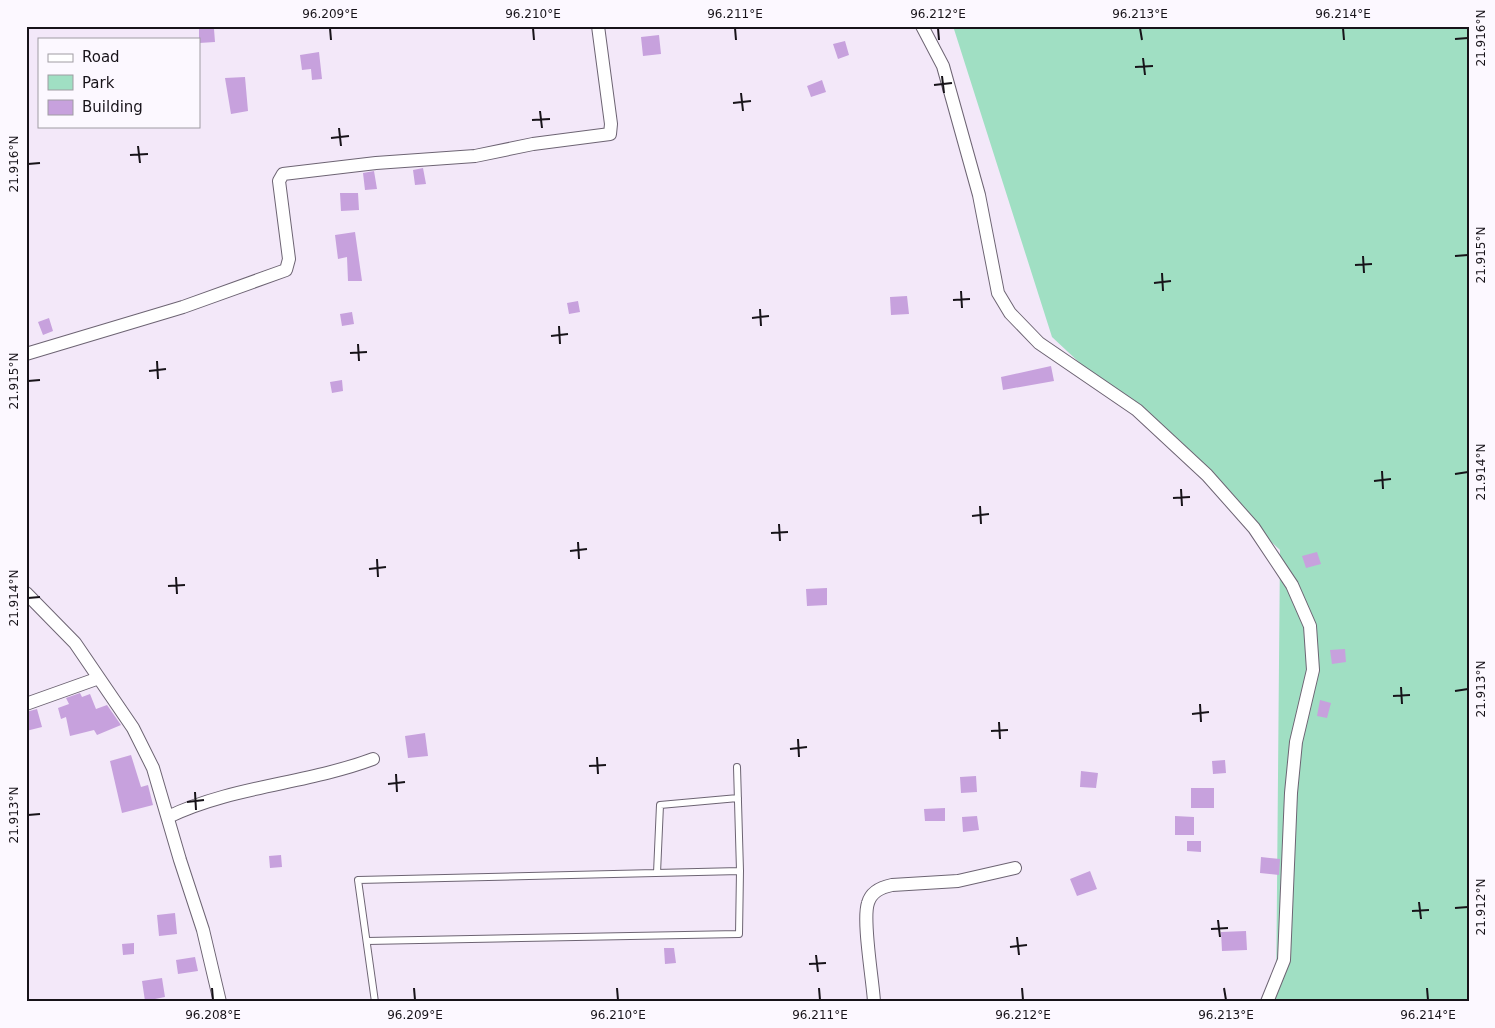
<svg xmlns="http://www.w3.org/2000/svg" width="1495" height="1028" viewBox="0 0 1495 1028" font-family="'DejaVu Sans',sans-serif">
<rect width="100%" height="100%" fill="#f3e8f9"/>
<path fill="#a0dfc3" d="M953 26H1469V1002H1276L1280 550 1052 337Z"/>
<path fill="#c7a1dd" d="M199 26H210V29H214L215 42 199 43Z
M659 35 661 54 643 56 641 37Z
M845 41 849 55 838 59 833 44Z
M319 52 322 79 312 80 311 69 302 70 300 55Z
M245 77 248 111 231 114 225 78Z
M822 80 826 92 811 97 807 86Z
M423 168 426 184 415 185 413 170Z
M374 171 377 189 365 190 363 173Z
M340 193H358L359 210 341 211Z
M355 232 362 281H348L347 257 338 259 335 235Z
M907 296 909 314 891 315 890 297Z
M578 301 580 312 569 314 567 303Z
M352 312 354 324 342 326 340 314Z
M49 318 53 331 43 335 38 322Z
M1051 366 1054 381 1003 390 1001 377Z
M342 380 343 391 332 393 330 382Z
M1317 552 1321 564 1306 568 1302 556Z
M827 588V605L807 606 806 589Z
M1345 649 1346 662 1332 664 1330 650Z
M80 693 82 697 90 694 96 709 107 705 121 725 97 735 94 730 70 736 66 717 61 719 58 708 69 704 66 698Z
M1320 700 1331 703 1327 718 1317 716Z
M37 709 42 727 26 731V712Z
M425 733 428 756 408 758 405 736Z
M131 755 141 787 148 785 153 805 122 813 110 761Z
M1225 760 1226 773 1213 774 1212 761Z
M1081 771 1098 773 1096 788 1080 787Z
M976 776 977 792 961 793 960 777Z
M1191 788H1214V808H1191Z
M945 808V821H925L924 809Z
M977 816 979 830 963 832 962 817Z
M1175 816 1194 817V835H1175Z
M1187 841H1201V852L1187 851Z
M281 855 282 867 270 868 269 856Z
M1261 857 1280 859 1279 875 1260 873Z
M1090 871 1097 889 1077 896 1070 879Z
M175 913 177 934 159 936 157 915Z
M1246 931 1247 950 1222 951 1221 932Z
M134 943V954L123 955 122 944Z
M664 948H674L676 963 665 964Z
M195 957 198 971 178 974 176 960Z
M162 978 165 997 145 1001 142 981Z"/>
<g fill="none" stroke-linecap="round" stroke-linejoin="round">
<defs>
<path id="lane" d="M657 873 660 805 738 798
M367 941 739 934 740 871
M375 1002 358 880 740 871 737 767"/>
<path id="street" d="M922 26 943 66 979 195 998 293 1010 313 1039 343 1137 410 1207 475 1254 528 1292 585 1310 626 1313 670 1296 742 1291 793 1284 960 1267 1002
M26 354 183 307 286 270 289 259 279 181 283 174 376 163 475 156 533 144 610 134 611 124 598 26
M26 593 75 643 133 728 153 768 180 860 203 930 220 1002
M26 704 99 678
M168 817C232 786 306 784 373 759
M874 1002C873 981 862 920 868 903 871 892 882 887 892 885L958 881 1015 868"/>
</defs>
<use href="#lane" stroke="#6d6473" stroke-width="8"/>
<use href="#street" stroke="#6d6473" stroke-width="14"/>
<use href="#lane" stroke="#fff" stroke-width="6"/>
<use href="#street" stroke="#fff" stroke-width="12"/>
</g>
<path fill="none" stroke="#171319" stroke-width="2" d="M330 28 331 40M533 28 534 40M735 28 736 40M938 28 939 40M1140 28 1142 40M1343 28 1344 40M1455 39 1468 38M1143 58 1145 75M1135 67 1153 66M942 76 944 93M934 85 952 83M741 93 743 111M733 103 751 101M540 111 542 128M532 120 550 119M339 128 341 146M331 138 349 136M138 146 140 163M130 155 148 154M28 164 40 163M1363 256 1364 273M1455 256 1468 255M1355 265 1372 264M1162 273 1163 291M1154 283 1171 281M961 291 962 308M953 300 970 299M760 309 761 326M752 318 769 316M559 326 560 344M551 336 568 334M358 344 359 361M350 353 367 352M157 361 158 379M149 371 166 369M28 381 40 380M1382 471 1383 489M1455 474 1468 472M1374 481 1391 479M1181 489 1182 506M1173 498 1190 497M980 506 981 524M972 516 989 514M779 524 780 541M771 533 788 532M578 542 579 559M570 551 587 549M377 559 378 577M369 569 386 567M176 577 177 594M168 586 185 585M28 598 40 597M1401 687 1402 704M1455 691 1468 689M1393 696 1410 695M1200 704 1201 722M1192 714 1209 712M999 722 1000 739M991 731 1008 730M798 739 799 757M790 749 807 747M597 757 598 774M589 766 606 765M396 774 397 792M388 784 405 782M195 792 196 810M187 802 204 800M28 815 40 814M1419 902 1421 919M1455 908 1468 907M1412 911 1429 910M1218 920 1220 937M1211 929 1228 928M1017 937 1019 955M1010 947 1027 945M816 955 818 972M809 964 826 963M212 988 213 1000M414 988 415 1000M617 988 618 1000M819 988 820 1000M1022 988 1023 1000M1224 988 1226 1000M1427 988 1428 1000"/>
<rect width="1495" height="1028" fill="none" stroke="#fcf8ff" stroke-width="55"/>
<rect x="38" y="38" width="162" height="90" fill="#fcf8ff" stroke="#a09ca3"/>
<rect x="48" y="54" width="25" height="8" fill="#ffffff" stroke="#a09ca3"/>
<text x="82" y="62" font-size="15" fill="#171319">Road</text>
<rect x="48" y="75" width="25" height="15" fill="#a0dfc3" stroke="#a09ca3"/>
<text x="82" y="88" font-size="15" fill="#171319">Park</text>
<rect x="48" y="100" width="25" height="15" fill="#c7a1dd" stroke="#a09ca3"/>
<text x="82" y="112" font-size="15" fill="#171319">Building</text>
<rect x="28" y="28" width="1440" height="972" fill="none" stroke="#171319" stroke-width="2"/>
<g font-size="12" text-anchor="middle" fill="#171319">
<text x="330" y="18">96.209°E</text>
<text x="533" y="18">96.210°E</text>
<text x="735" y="18">96.211°E</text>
<text x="938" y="18">96.212°E</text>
<text x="1140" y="18">96.213°E</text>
<text x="1343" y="18">96.214°E</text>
<text transform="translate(1481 38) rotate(-90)" y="4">21.916°N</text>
<text transform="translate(14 164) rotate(-90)" y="4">21.916°N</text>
<text transform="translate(1481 255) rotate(-90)" y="4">21.915°N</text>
<text transform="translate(14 381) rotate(-90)" y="4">21.915°N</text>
<text transform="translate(1481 472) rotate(-90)" y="4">21.914°N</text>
<text transform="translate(14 598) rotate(-90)" y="4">21.914°N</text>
<text transform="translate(1481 689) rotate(-90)" y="4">21.913°N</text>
<text transform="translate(14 815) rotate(-90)" y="4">21.913°N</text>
<text transform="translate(1481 907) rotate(-90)" y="4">21.912°N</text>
<text x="213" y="1019">96.208°E</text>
<text x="415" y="1019">96.209°E</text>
<text x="618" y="1019">96.210°E</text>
<text x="820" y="1019">96.211°E</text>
<text x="1023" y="1019">96.212°E</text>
<text x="1226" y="1019">96.213°E</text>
<text x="1428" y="1019">96.214°E</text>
</g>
</svg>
